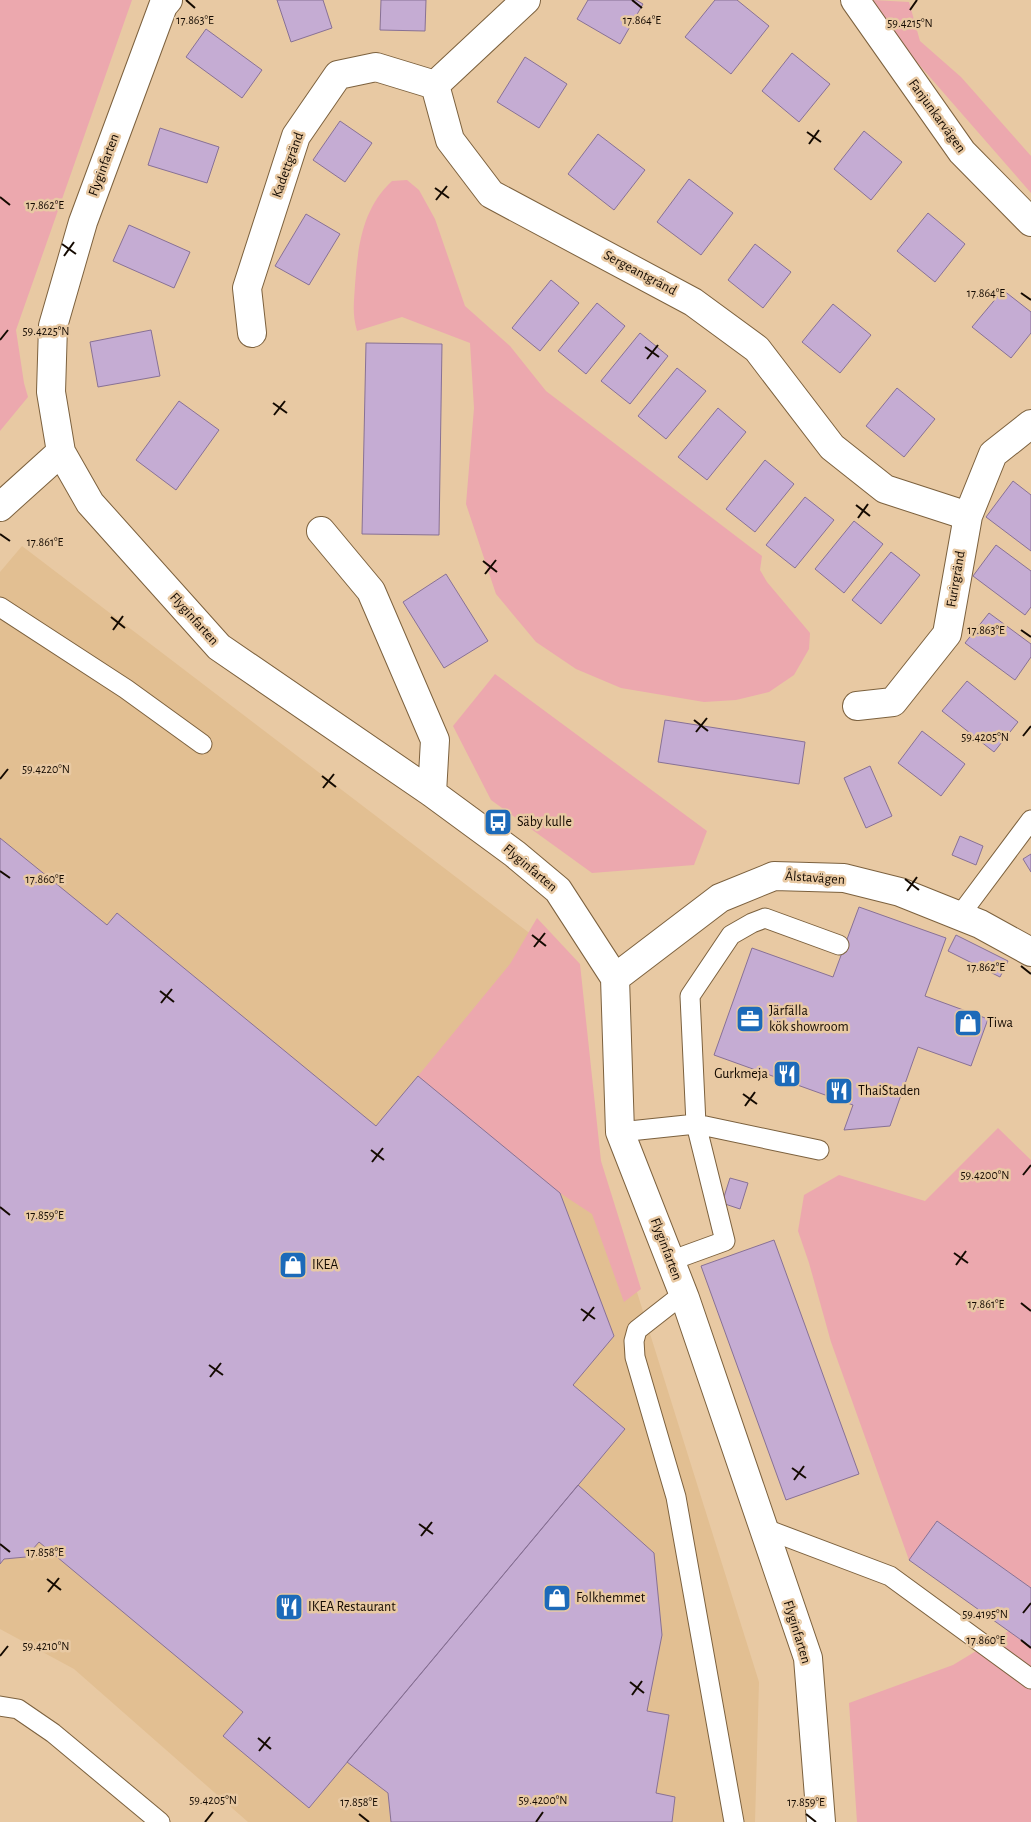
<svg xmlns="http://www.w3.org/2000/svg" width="1031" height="1822" viewBox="0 0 1031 1822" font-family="'Alegreya Sans',sans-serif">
<rect width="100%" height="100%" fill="#e8c9a3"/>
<path fill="#e2bf92" d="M22 546 553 951 600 1174 759 1682 755 1822H248L74 1669 0 1629V572Z"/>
<path fill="#eca8ae" d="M0 0H132L16 330 24 383 28 397 0 431Z
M873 0 909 2 920 41 961 77 1031 156V193L894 36Z
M407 180 419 190 435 219 465 306 510 346 546 391 762 556 760 570 767 582 810 633 809 649 794 675 769 692 736 700 704 702 621 688 576 669 536 642 496 594 466 504 474 408 470 343 402 317 357 331C352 314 354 302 355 285 358 246 362 209 392 181Z
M495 674 707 831 694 865 592 873 491 800 453 726Z
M537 918 580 964 601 1161 641 1289 624 1302 592 1214 560 1193 418 1076 510 964Z
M998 1128 1031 1160V1588L937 1521 909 1560 831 1342 809 1263 798 1231 804 1195 839 1175 925 1201Z
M1009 1631 1031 1647V1822H857L849 1703 953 1665Z"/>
<path fill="#c5acd3" stroke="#887195" d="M277 0H323L332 28 291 42Z
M381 0H426L425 31 380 30Z
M588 0H636L643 4 620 44 577 19Z
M715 0H737L769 26 731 74 685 37Z
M206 29 262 70 242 98 186 57Z
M792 53 830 84 799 122 762 91Z
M525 57 567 84 539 128 497 102Z
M340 121 372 143 345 182 313 160Z
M160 128 219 147 207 183 148 165Z
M864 131 902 162 871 200 834 169Z
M598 134 645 170 614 210 568 174Z
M689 179 733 213 701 255 657 222Z
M928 213 965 244 935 282 897 251Z
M306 214 340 234 309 285 275 266Z
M129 225 190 252 174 288 113 261Z
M755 244 791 272 763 308 728 280Z
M551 280 579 303 540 351 512 328Z
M1003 290 1031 312V333L1011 358 972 327Z
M597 303 625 326 586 374 558 351Z
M833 304 871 335 840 373 802 342Z
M151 330 160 376 98 387 90 342Z
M640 333 668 356 630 404 601 381Z
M366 343 442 344 439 535 362 534Z
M677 368 706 391 666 439 638 416Z
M897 388 935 419 904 457 866 426Z
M179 401 219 430 176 490 136 460Z
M718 408 746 432 707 480 678 457Z
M765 460 794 484 755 532 726 509Z
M1013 481 1031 495V551L986 517Z
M805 497 834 520 795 568 766 545Z
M854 521 883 544 844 593 815 569Z
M996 545 1031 571V607L1025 615 973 576Z
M891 552 920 575 881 624 852 600Z
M446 574 488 641 444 668 403 602Z
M989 613 1031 644V657L1015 680 965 643Z
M967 681 1018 722 994 752 942 711Z
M665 720 805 742 799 784 658 762Z
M922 731 965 764 941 796 898 763Z
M870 766 892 816 866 828 844 778Z
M960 836 983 846 976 865 952 855Z
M0 838 107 925 117 913 376 1126 418 1076 560 1193 614 1336 573 1385 625 1429 309 1808 223 1736 243 1712 39 1542 26 1557 4 1559 0 1564Z
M1031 854V872L1023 859Z
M859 907 946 938 925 996 988 1019 971 1066 918 1047 890 1126 844 1130 853 1105 714 1055 752 948 833 977Z
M956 935 1008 961 1000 977 948 951Z
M730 1178 748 1183 740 1209 722 1203Z
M774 1240 859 1474 786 1500 701 1266Z
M578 1485 654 1553 662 1635 647 1711 669 1715 656 1793 675 1797 672 1822H391L388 1793 347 1762Z
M937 1521 1031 1588V1647L909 1560Z"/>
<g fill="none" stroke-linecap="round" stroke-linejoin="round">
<defs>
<path id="service" d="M0 607 126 689 202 744
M960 915 1031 820
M620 1132 696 1124 819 1150
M670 1261 725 1241 696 1124 690 996 731 935 752 923 765 918 839 945
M683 1294 637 1330 634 1341 635 1357 676 1497 734 1822
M763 1528 890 1576 1031 1679
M0 1706 18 1709 53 1733 160 1822"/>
<path id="minor" d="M168 0 163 6 83 222 53 326 51 392 61 452 90 503 219 647 432 793 515 854 558 890 615 978 620 1132 685 1298 808 1658 821 1822
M526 0 435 85 450 140 491 194 693 302 757 349 832 447 885 489 968 516
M855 0 962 152 1031 222
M252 333 247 288 296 136 338 75 376 67 435 85
M0 507 61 452
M321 531 371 591 435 740 432 793
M857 706 893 702 947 634 968 516 993 454 1031 424
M615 978 720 898 774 876 844 878 900 892 980 924 1031 952"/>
</defs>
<use href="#service" stroke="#7c613e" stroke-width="21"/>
<use href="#minor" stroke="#7c613e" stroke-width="30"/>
<use href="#service" stroke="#fff" stroke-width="19"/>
<use href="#minor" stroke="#fff" stroke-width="28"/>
</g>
<path fill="none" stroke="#140a01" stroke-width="2" d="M186 0 195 8M632 0 642 8M910 10 917 0M807 132 821 142M809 144 819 130M435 188 449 198M0 197 10 205M436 200 447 186M62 244 76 254M64 256 74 242M1021 293 1031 300M0 340 8 330M645 347 659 357M647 359 658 345M273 403 287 413M274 415 285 401M856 505 870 516M858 518 868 504M0 534 10 541M483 561 497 572M485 574 496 560M111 617 125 628M113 630 123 616M1021 630 1031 637M694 720 708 731M696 732 707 718M1023 736 1031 726M322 776 336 787M0 779 8 769M323 788 334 774M0 871 10 878M905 879 919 890M907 891 917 877M532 935 546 946M534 947 545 933M1021 966 1031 974M160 991 174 1002M161 1003 172 989M743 1094 757 1104M745 1106 755 1092M371 1150 384 1160M372 1162 383 1148M1023 1175 1031 1165M0 1207 10 1215M954 1253 968 1263M956 1265 966 1251M1021 1303 1031 1311M581 1309 595 1319M583 1321 594 1307M209 1365 223 1375M210 1377 221 1363M792 1468 806 1478M794 1480 804 1466M419 1524 433 1534M421 1536 432 1522M0 1544 10 1552M47 1579 61 1590M48 1592 59 1578M1023 1613 1031 1603M1021 1640 1031 1648M0 1656 8 1646M630 1682 644 1693M632 1695 642 1681M258 1738 271 1749M259 1751 270 1737M359 1814 369 1822M806 1814 816 1822M205 1822 213 1812M536 1822 543 1812"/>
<defs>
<symbol id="bus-square" viewBox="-11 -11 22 22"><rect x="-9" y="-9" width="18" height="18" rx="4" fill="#1c6ab9" stroke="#e8c9a3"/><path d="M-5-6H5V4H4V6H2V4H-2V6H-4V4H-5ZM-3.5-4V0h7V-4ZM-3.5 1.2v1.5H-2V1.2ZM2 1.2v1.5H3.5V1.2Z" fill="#fff"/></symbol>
<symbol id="office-square" viewBox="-11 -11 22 22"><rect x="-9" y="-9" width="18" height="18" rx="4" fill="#1c6ab9" stroke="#e8c9a3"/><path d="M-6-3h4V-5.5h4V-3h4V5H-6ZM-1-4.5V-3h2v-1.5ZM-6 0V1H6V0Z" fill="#fff"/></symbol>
<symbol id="shop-square" viewBox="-11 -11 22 22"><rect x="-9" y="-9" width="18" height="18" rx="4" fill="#1c6ab9" stroke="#e8c9a3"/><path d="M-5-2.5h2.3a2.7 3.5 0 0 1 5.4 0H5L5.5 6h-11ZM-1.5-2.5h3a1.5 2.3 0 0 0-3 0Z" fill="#fff"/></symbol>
<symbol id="restaurant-square" viewBox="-11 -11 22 22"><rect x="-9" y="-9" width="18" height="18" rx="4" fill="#1c6ab9" stroke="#e8c9a3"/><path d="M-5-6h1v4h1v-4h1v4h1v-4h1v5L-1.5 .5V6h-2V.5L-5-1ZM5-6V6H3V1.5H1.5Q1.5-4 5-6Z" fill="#fff"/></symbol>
</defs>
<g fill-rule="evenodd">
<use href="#bus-square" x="482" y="806" width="32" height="32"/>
<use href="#office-square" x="734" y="1003" width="32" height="32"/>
<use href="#shop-square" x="952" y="1007" width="32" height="32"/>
<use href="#restaurant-square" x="771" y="1058" width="32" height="32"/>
<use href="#restaurant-square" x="823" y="1075" width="32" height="32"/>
<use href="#shop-square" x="277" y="1249" width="32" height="32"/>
<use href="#shop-square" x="541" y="1582" width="32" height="32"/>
<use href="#restaurant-square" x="273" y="1591" width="32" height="32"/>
</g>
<g text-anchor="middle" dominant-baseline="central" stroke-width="5" stroke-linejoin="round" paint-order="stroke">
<g font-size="14" fill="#140a01" stroke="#e8c9a3">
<text transform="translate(937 116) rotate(54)">Fanjunkarvägen</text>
<text transform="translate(104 165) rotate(-70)">Flyginfarten</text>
<text transform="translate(288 165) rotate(-70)">Kadettgränd</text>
<text transform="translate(640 273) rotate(28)">Sergeantgränd</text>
<text transform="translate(956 579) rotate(-80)">Furirgränd</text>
<text transform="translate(194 619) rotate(48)">Flyginfarten</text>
<text transform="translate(530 868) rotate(40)">Flyginfarten</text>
<text transform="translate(815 878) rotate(4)">Ålstavägen</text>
<text transform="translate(666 1249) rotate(69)">Flyginfarten</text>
<text transform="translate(797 1632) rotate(73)">Flyginfarten</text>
</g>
<g font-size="14" fill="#140a01" stroke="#e8c9a3" text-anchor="start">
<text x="517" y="822">Säby kulle</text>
<text x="769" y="1011">Järfälla<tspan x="769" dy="16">kök showroom</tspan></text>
<text x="987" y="1023">Tiwa</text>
<text x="768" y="1074" text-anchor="end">Gurkmeja</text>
<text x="858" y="1091">ThaiStaden</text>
<text x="312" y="1265">IKEA</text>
<text x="576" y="1598">Folkhemmet</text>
<text x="308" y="1607">IKEA Restaurant</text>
</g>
</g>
<g font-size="12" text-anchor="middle" fill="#140a01" stroke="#e8c9a3" stroke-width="5" stroke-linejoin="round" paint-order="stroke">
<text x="195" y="24">17.863°E</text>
<text x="642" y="24">17.864°E</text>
<text x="910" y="27">59.4215°N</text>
<text x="45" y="209">17.862°E</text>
<text x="986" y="297">17.864°E</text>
<text x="46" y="335">59.4225°N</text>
<text x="45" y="546">17.861°E</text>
<text x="986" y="634">17.863°E</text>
<text x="985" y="741">59.4205°N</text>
<text x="46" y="773">59.4220°N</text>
<text x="45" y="883">17.860°E</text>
<text x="986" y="971">17.862°E</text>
<text x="985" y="1179">59.4200°N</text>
<text x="45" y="1219">17.859°E</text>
<text x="986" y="1308">17.861°E</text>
<text x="45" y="1556">17.858°E</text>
<text x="985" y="1618">59.4195°N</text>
<text x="986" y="1644">17.860°E</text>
<text x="46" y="1650">59.4210°N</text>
<text x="213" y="1804">59.4205°N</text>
<text x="543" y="1804">59.4200°N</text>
<text x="359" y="1806">17.858°E</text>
<text x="806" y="1806">17.859°E</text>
</g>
</svg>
